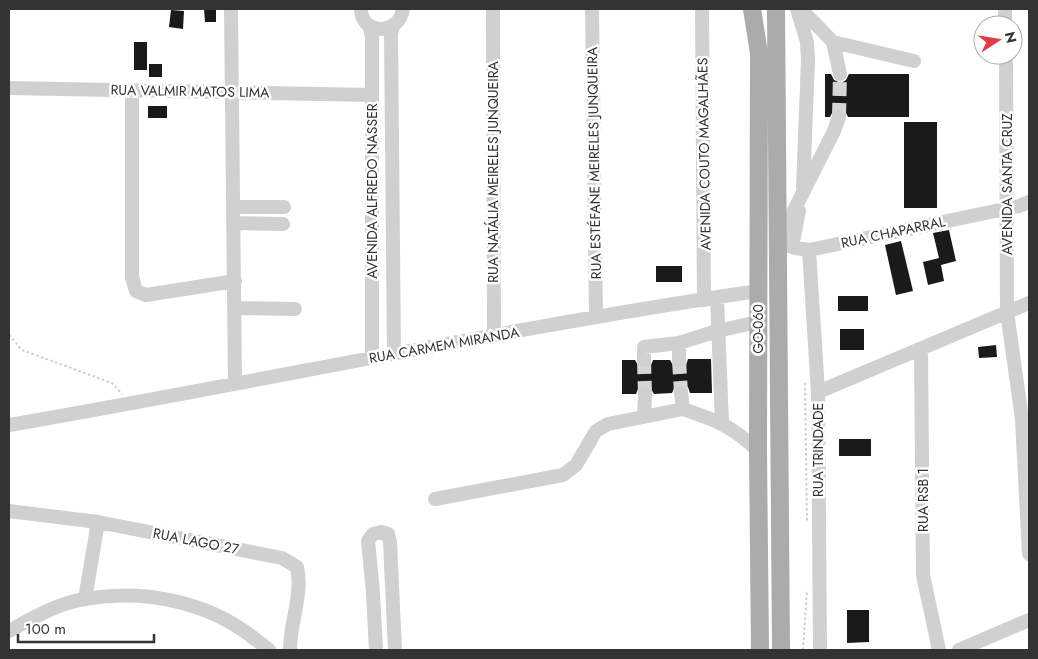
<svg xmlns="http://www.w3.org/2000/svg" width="1038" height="659" viewBox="0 0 1038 659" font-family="Jost,sans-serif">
<rect width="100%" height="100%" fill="#fff"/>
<path fill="#1a1a1a" d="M204 9H216V22H205Z
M171 10 184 11 183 29 169 27Z
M134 42H147V70H134Z
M149 64H162V77H149Z
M825 74H831L834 80 841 83 846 80 849 74H909V117H848L845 111 838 108 833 111 830 117H825Z
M148 106H167V118H148Z
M904 122H937V208H904Z
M949 230 956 261 941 265 944 281 928 285 923 262 939 258 933 233Z
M901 241 913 291 896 295 885 245Z
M656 266H682V282H656Z
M838 296H868V311H838Z
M840 329H864V350H840Z
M996 345 997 357 979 358 978 347Z
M688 359H711L712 393H690L688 387 680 384 675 386 672 393 654 394 650 387 645 385 638 389 636 394H622V360H635L639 367 644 369 651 365 653 360H670L674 367 679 369 686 365Z
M839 439H871V456H839Z
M847 610H869V642L847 643Z"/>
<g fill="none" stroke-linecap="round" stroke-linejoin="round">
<path stroke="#d6d6d6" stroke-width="14" stroke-dasharray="14 7" stroke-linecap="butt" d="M839 117 840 74
M644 360 645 394
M679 360 681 393"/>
<path stroke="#cdcdcd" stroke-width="2" stroke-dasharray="2.5 2.5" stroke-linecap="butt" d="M9 335 22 350 112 383 122 394
M805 383 807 523
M803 650 807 590"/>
<path stroke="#d0d0d0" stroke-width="14" d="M231 9 235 383
M361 9C361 35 399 36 403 9
M493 9 494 335
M592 9 596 317
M702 9 704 300
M797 9 807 42 808 60 803 187
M801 9 833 42 840 74
M1005 9V25
M369 25 372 37V358
M393 25 391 34 394 354
M833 42 914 61
M1006 55 1007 312 1022 419 1029 554
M9 88 372 95
M132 90V277L136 291 146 295 235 281
M839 117 834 131 778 242 795 248 809 250 1019 206 1029 202
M234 207H284
M234 223 283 224
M792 247 799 211
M809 250 818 392 820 650
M717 298 722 423
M235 308 295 309
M921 349 923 575 939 650
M644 360V347L679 343
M679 360V343L717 331 758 322
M818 392 1029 303
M681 393 683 409C715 420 733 426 758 451
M644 416 645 394
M9 425C259 382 507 328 758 291
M435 499 563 475 576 465 596 431 608 424 683 409
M9 511 98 522 282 558 297 567C303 595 290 622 290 650
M85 599 98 522
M9 631C33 618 58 603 85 599 143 589 205 601 251 636 257 641 264 645 269 650
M376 650 373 593 368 541 373 534 381 532 388 534 390 542 395 650
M959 650 1029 620"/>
<path stroke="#ababab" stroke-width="18" d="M752 9 759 53 758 451 760 650
M776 9 781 650"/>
</g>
<g text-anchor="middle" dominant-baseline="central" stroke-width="5" stroke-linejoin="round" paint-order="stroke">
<g font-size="14" fill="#333" stroke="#fff">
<text transform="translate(190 91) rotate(1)">RUA VALMIR MATOS LIMA</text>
<text transform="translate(704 154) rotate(-91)">AVENIDA COUTO MAGALHÃES</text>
<text transform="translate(594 163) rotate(-91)">RUA ESTÉFANE MEIRELES JUNQUEIRA</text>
<text transform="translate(493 172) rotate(-90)">RUA NATÁLIA MEIRELES JUNQUEIRA</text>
<text transform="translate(1007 184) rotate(-90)">AVENIDA SANTA CRUZ</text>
<text transform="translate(372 191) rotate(-90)">AVENIDA ALFREDO NASSER</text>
<text transform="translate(893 232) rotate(-12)">RUA CHAPARRAL</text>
<text transform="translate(758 329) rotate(-90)">GO-060</text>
<text transform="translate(444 345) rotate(-10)">RUA CARMEM MIRANDA</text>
<text transform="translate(818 450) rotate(-90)">RUA TRINDADE</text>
<text transform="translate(923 500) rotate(-90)">RUA RSB 1</text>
<text transform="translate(196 541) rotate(11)">RUA LAGO 27</text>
</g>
</g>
<rect width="1038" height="659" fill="none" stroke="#333333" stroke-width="20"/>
<g transform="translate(998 40) rotate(78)"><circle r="24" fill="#ffffff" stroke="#adadad"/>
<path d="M0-4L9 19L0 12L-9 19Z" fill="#e63946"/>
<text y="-8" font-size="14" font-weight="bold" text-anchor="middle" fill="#333333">N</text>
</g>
<path d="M18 634v8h136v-8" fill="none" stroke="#333333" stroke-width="2.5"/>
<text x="25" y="634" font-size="15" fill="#333333" stroke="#ffffff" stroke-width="4" paint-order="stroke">100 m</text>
</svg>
